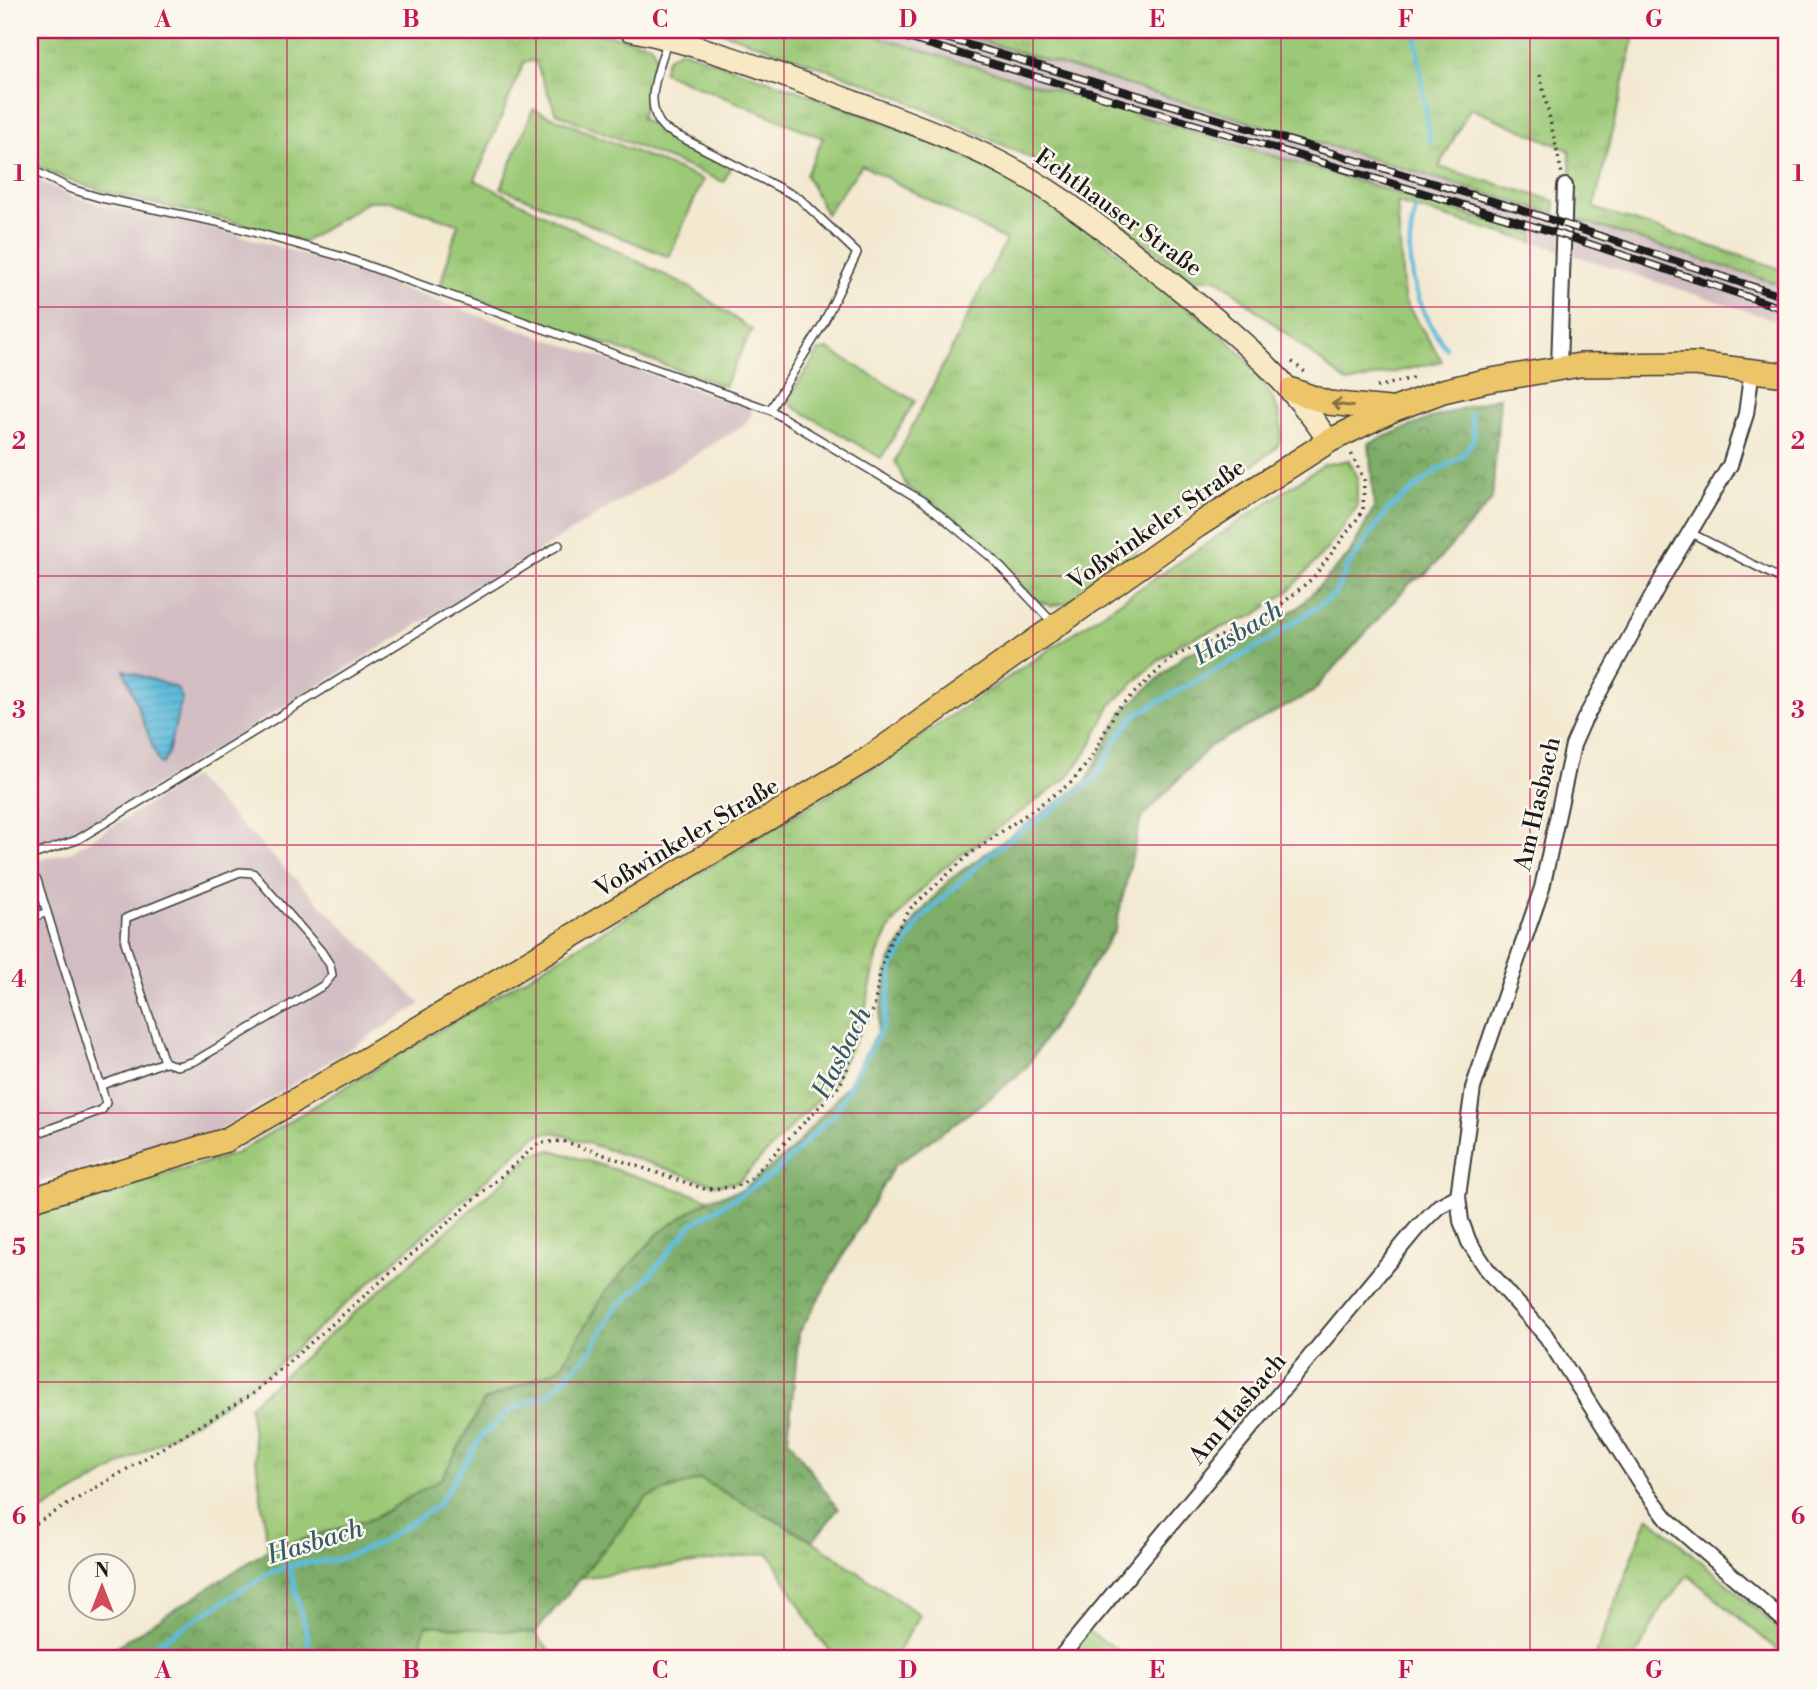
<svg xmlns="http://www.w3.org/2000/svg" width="1817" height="1689" viewBox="0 0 1817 1689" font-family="'Libre Bodoni',serif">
<defs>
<pattern id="grass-tufts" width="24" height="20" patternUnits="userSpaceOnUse" patternTransform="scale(1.75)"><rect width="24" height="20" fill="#9cc977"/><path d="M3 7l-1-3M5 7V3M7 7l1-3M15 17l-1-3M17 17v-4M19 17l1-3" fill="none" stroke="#86ac66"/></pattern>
<pattern id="forest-crowns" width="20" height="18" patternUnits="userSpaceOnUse" patternTransform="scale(1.75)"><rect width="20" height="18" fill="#7dad68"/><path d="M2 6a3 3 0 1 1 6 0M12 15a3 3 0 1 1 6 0" fill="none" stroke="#668c55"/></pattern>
<pattern id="water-rules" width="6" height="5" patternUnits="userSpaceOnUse" patternTransform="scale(1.75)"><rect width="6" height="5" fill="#5ebbdc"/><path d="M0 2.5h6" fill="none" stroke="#51a0bc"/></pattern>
</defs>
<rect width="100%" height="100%" fill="#fbf7ec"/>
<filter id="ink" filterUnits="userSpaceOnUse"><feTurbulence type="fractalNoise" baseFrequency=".0143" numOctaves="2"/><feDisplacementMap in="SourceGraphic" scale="14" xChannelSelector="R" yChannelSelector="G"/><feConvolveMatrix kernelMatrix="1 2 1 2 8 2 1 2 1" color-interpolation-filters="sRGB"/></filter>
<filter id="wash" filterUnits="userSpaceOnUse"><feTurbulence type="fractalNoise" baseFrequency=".00686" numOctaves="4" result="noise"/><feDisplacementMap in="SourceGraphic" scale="28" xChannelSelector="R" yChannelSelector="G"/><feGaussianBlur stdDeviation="1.57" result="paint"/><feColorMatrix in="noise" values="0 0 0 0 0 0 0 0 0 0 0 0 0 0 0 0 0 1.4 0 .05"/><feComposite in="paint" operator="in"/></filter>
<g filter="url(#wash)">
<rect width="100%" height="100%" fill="#f3e9d1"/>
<path fill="#d2bec2" d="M855 30H946L1576 219 1787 287V324L1533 242V234Z
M30 176 74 197 106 206 214 228 286 249 751 409 752 413 746 424 72 837 30 851Z
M193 777 421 1004 222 1129 30 1185V862L70 852Z"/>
<path fill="url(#grass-tufts)" stroke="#5c724a" stroke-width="2" d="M30 30H584L650 44 656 55 641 119 731 164 724 182 556 113 535 61 524 62 475 180 691 288 752 330 724 386 440 286 458 224 390 201H368L304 242C272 233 239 222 205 215 144 201 87 191 30 163Z
M717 30H855L1533 234V242L1397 203 1404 300 1442 361 1348 383 1218 279H1191L1031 158 877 87Z
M946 30H1636L1594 208 1787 271V287L1576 219 1569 150 1470 108 1439 167 1555 201V214Z
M681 50C791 88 902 125 1006 176 1062 204 1112 248 1161 287 1190 310 1225 333 1249 363 1266 386 1292 419 1277 447L1067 603 1052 606 1035 600 981 542 945 512 907 487 895 461 1006 240 862 165 826 214 806 175 823 138 663 72 667 58Z
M1349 460 1357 477V507L1326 550 1289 591 1253 616 1180 643 1144 673 1110 706 1088 750 1066 779 942 869 912 899 890 928 878 953 860 1032 831 1086 738 1182 716 1185 557 1133H544L534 1137 274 1368 217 1409 30 1518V1214L235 1154 884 761 1323 465Z
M552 1150 709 1199 659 1233 605 1292 560 1369 484 1401 443 1478 374 1518 268 1550 249 1406 534 1154Z
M700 1479 813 1541 920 1615 893 1659H838L818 1637 769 1553 580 1578 647 1497Z
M1648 1516 1787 1635V1658L1688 1575 1659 1612 1635 1659H1594Z
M426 1625 535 1633 556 1659H415Z
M1079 1626 1133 1659H1055Z"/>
<path fill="url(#forest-crowns)" stroke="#4c6442" stroke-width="2" d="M1500 397 1492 500 1426 574 1411 582 1313 692 1210 746 1141 819 1115 930 1026 1068 989 1099 894 1166 799 1333 788 1439 838 1509 813 1541 700 1479 647 1497 535 1633 426 1625 415 1659H97L268 1550 374 1518 442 1478 484 1401 560 1368 605 1292 659 1233 709 1199 742 1190 792 1150 849 1084 877 1032 889 963 917 917 949 880 1086 782 1122 712 1185 654 1255 631 1298 608 1349 555 1374 508 1369 443 1434 417Z"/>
<path fill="#9cc977" stroke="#5c724a" stroke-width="2" d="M533 109 703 180 669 257 501 188Z
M828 349 915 401 881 458 792 406 788 399 819 351Z"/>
<path fill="url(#water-rules)" stroke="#3d6c7c" stroke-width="2" d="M124 670 177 688 182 698 167 756 162 764 159 763Z"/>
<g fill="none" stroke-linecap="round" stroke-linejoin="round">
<path stroke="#5ebbdc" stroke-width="5" d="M1415 30 1430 142
M1416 208C1401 260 1414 306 1446 348
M289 1565 313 1659
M132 1659 266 1575 289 1565 337 1560 378 1544 438 1505 484 1433 513 1409 548 1395 590 1352 614 1310 643 1283 692 1224 775 1173 835 1113 884 1024 893 965 922 918 991 853 1095 779 1116 740 1135 715 1266 642 1334 595 1348 566 1387 511 1439 469 1460 458 1474 439 1471 414"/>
</g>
</g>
<g filter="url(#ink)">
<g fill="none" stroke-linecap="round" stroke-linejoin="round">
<defs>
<path id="lane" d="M667 42C659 70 641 106 665 129L799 198 857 253 823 324 770 410
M30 169 71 189 101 198 217 222 343 257 770 410 924 502 992 558 1053 623
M1689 532 1787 582
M30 856 77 840 559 545
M30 876 37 880 106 1103 102 1110 30 1136
M30 919 47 912
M102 1085 164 1062 125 942 126 918 240 872 253 873 321 951 330 965 332 975 324 985 195 1061 177 1066 164 1062"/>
<path id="street" d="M1559 367 1565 186
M1752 369 1746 414 1730 465 1663 577 1584 720 1573 745 1542 888 1473 1088 1458 1196 1461 1221 1469 1242 1487 1269 1546 1336 1642 1486 1668 1520 1787 1623
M1059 1659 1416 1229 1439 1206 1458 1196"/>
<path id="secondary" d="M630 30C707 46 779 74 852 101 908 122 965 142 1018 172 1072 202 1120 243 1169 281 1233 332 1282 372 1329 441"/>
<path id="primary" d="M1292 390 1328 403 1389 409
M30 1200 226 1140 357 1065 869 758 1197 526 1329 441 1395 409 1443 391 1485 381 1580 365 1695 364 1787 375"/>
</defs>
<use href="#lane" stroke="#3c3b37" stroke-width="10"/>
<use href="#street" stroke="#3c3b37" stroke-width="18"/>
<use href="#secondary" stroke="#3c3b37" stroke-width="24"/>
<use href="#primary" stroke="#3c3b37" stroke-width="26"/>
<path stroke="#3c3b37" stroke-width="3.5" stroke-dasharray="2 5" stroke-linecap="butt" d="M1540 75 1562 174
M1292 362 1305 372
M1377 387 1417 377
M30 1527 251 1395 539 1143 563 1141 705 1189 735 1187 750 1179 840 1085 874 1008 880 972 891 939 911 908 970 854 1072 782 1090 760 1117 709 1174 656 1266 617 1313 578 1363 511 1364 480 1351 453"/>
<use href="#lane" stroke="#fff" stroke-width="7"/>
<use href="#street" stroke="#fff" stroke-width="14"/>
<use href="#secondary" stroke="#f8e8c3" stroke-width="21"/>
<use href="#primary" stroke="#edc569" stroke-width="23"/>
<defs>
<path id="rail" d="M881 30 1563 235 1787 310
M919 30 1516 208 1787 298"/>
</defs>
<use href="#rail" stroke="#1c1c1c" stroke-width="8"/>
<use href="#rail" stroke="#fbf7ec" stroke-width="5" stroke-dasharray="16" stroke-linecap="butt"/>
</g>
<defs><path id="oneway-shaft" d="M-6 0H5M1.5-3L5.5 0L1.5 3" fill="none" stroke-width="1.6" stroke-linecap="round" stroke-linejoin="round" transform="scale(1.75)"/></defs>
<use stroke="#847042" href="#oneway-shaft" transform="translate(1342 405) rotate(-172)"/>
</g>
<path fill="none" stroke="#c2185b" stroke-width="2" stroke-opacity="0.55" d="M287 30V1659M536 30V1659M784 30V1659M1033 30V1659M1281 30V1659M1530 30V1659M30 307H1787M30 576H1787M30 845H1787M30 1113H1787M30 1382H1787"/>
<g text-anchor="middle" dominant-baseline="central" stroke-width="5" stroke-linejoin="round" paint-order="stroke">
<g font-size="24" fill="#1c1c1c" stroke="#fbf7ec">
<text transform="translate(1118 213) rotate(36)">Echthauser Straße</text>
<text transform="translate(1157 525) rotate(-35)">Voßwinkeler Straße</text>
<text transform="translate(1538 804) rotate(-77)">Am Hasbach</text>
<text transform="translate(687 838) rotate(-31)">Voßwinkeler Straße</text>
<text transform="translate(1238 1409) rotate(-50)">Am Hasbach</text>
</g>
<g font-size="26" font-style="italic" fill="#365c69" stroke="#fbf7ec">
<text transform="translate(1238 633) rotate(-31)">Hasbach</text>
<text transform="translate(842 1053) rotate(-63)">Hasbach</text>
<text transform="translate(315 1542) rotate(-17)">Hasbach</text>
</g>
</g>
<rect width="1817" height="1689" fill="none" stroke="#fbf7ec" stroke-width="77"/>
<g transform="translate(102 1587)"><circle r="33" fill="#fbf7ec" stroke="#a29f99" stroke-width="2"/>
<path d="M0-5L12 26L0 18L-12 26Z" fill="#d1495b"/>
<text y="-10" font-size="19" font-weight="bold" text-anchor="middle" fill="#1c1c1c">N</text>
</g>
<rect x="38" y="38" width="1740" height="1612" fill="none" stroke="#c2185b" stroke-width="2.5"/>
<g font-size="23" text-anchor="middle" font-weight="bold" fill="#c2185b">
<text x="163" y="27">A</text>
<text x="411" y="27">B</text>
<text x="660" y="27">C</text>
<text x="908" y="27">D</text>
<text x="1157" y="27">E</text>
<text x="1406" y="27">F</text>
<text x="1654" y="27">G</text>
<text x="19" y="181">1</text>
<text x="1798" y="181">1</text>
<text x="19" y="449">2</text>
<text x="1798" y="449">2</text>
<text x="19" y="718">3</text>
<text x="1798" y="718">3</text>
<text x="19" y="987">4</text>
<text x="1798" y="987">4</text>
<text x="19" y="1255">5</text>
<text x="1798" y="1255">5</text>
<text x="19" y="1524">6</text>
<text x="1798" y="1524">6</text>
<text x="163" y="1678">A</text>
<text x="411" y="1678">B</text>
<text x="660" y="1678">C</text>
<text x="908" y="1678">D</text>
<text x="1157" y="1678">E</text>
<text x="1406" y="1678">F</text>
<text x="1654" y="1678">G</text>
</g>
</svg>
